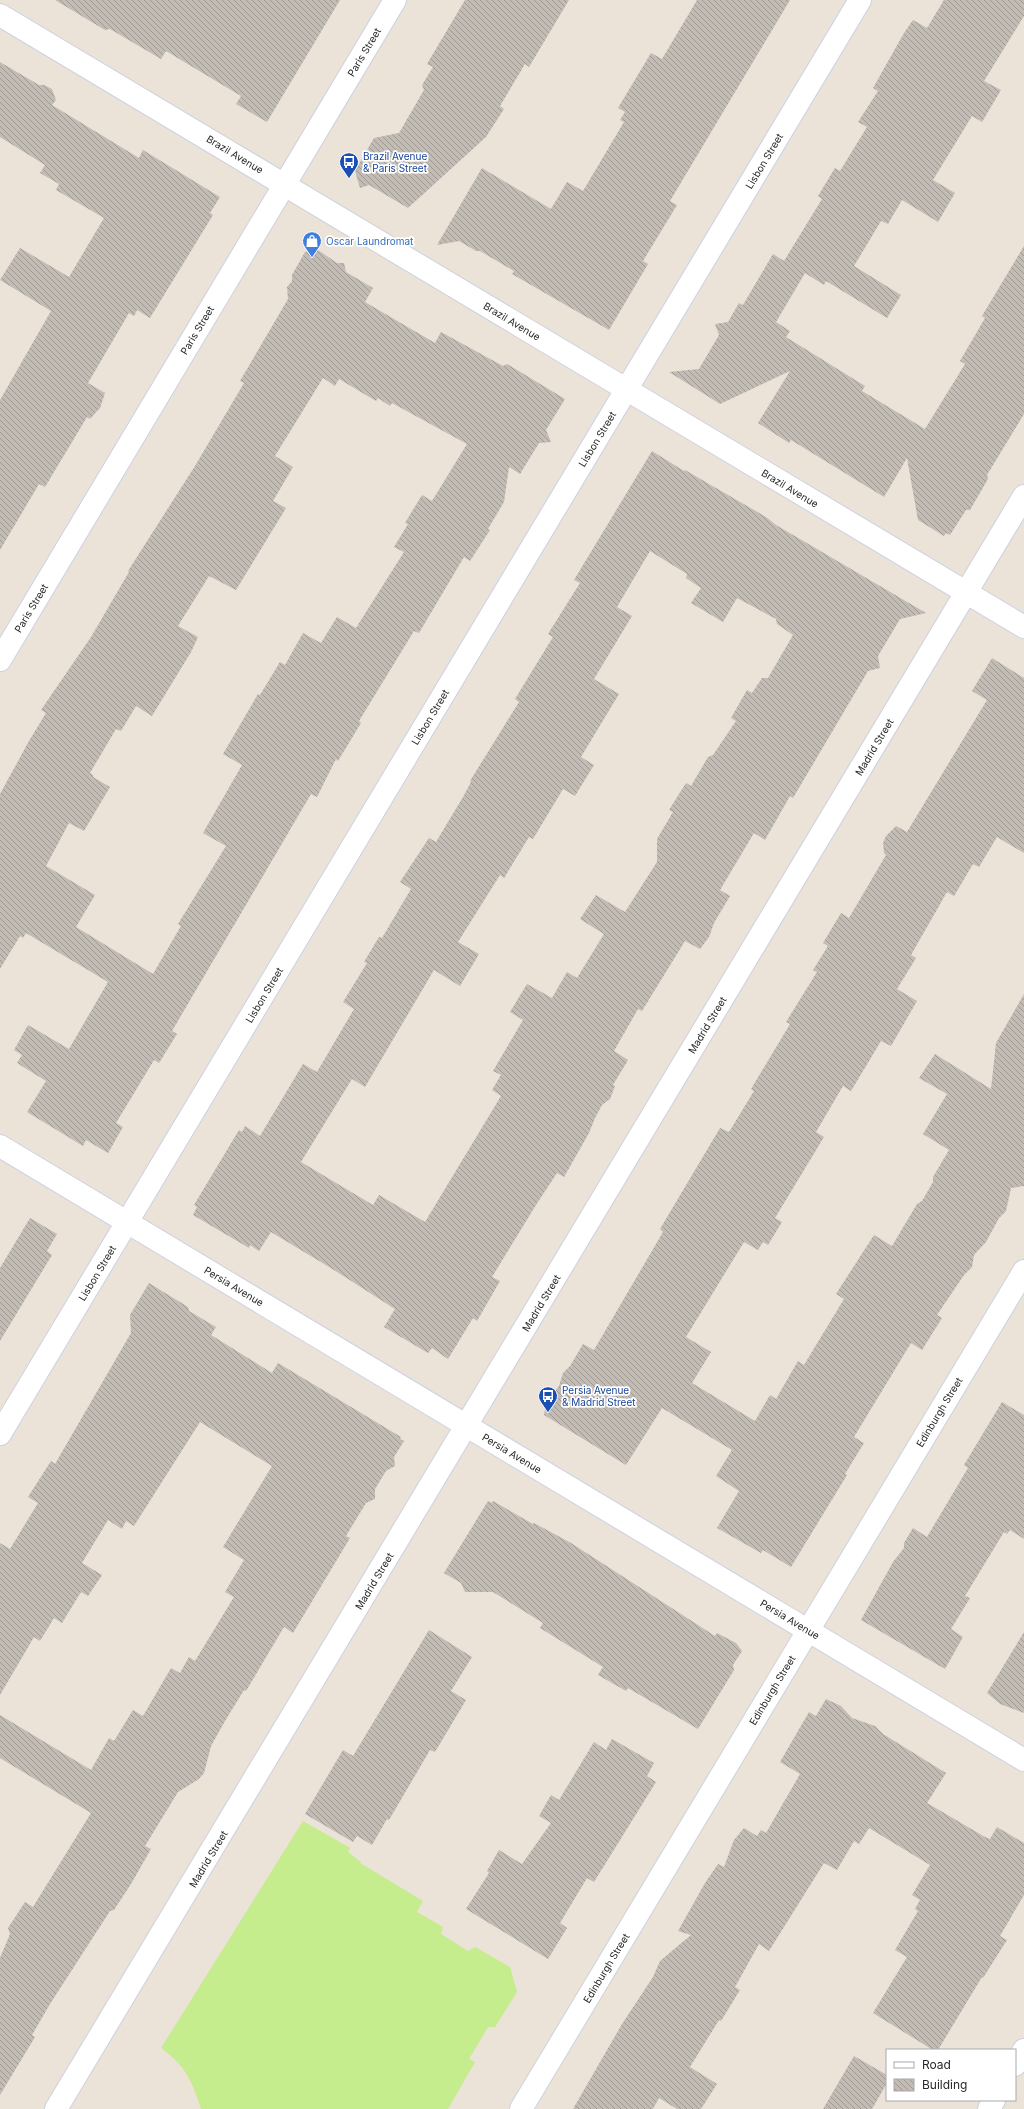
<svg xmlns="http://www.w3.org/2000/svg" width="1024" height="2109" viewBox="0 0 1024 2109" font-family="Inter,sans-serif">
<defs>
<pattern id="building-back-hatch" width="6" height="6" patternUnits="userSpaceOnUse"><rect width="6" height="6" fill="#c2bcb5"/><path d="M-1 5l2 2M0 0l6 6M5-1l2 2" fill="none" stroke="#9e9993"/></pattern>
</defs>
<rect width="100%" height="100%" fill="#ebe2d8"/>
<path fill="#c5ec8d" d="M303 1821 350 1848 348 1852 361 1862 360 1863 423 1901 417 1912 443 1927 441 1934 468 1951 475 1947 510 1967 517 1992 495 2027H488L469 2059 475 2062 448 2109H201C192 2081 186 2066 161 2048Z"/>
<path fill="url(#building-back-hatch)" fill-rule="evenodd" d="M55 0H340L267 122 236 104 241 96 166 51 161 59 110 29 105 30Z
M465 0H569L529 67 525 64 500 106 504 109 486 137 408 208 369 185 360 188 355 171 374 138 399 133 424 90 422 85 433 67 427 64Z
M697 0H790L670 201 677 205 643 261 648 264 609 330 512 274 514 271 480 251H476L459 241 437 245 482 168 551 209 567 182 583 191 624 122 620 120 625 112 618 108 651 53 662 59Z
M944 0H1024V16L984 81 1001 90 982 122 972 116 933 180 955 193 938 222 902 200 888 224 881 221 854 266 901 295 887 318 826 281 824 285 805 273 776 322 790 331 786 337 865 386 862 391 925 429 965 364 960 361 985 318 982 316 1024 246V414L987 475 988 479 970 510H966L950 535 946 533 944 536 918 520 907 458 884 497 791 440 789 443 758 423 790 371 720 404 669 372 699 369 719 335 715 324 728 322 739 303 743 305 773 254 784 261 822 199 818 196 835 168 840 171 867 127 858 122 878 91 873 88 904 33 913 20 927 28Z
M0 62 39 85H44L52 89 56 100 52 105 139 158 143 150 220 197 210 213 213 215 150 318 137 310 134 316 129 313 88 383 105 393 100 408 90 419 87 417 45 487 39 484 0 550V400L51 311 0 280 20 248 69 277 104 218 56 190 59 184 40 173 45 165 0 137Z
M318 250 337 263H344L346 272 373 288 365 302 435 343 441 332 503 366 507 364 565 399 546 430 551 442 539 443 520 474 509 467 504 502 488 529 490 530 470 561 464 557 419 633 414 631 359 721 361 723 338 761 336 759 317 797 311 794 172 1031 177 1034 159 1063 154 1060 116 1123 123 1127 108 1153 86 1140 83 1146 27 1112 46 1081 17 1063 22 1055 14 1050 28 1025 69 1049 108 982 26 933 23 938 20 936 0 969V794L29 741 46 713 41 710 91 637 129 572 128 571 195 466 244 383 240 381 288 299 287 287 292 281V275L305 252ZM323 378 335 386 339 379 376 401 378 398 390 406 392 403 467 444 432 501 422 495 405 523 408 524 394 547 404 552 356 628 337 617 321 643 303 633 285 665 280 662 260 695 258 694 223 754 242 765 203 833 226 846 178 924 181 926 153 974 76 927 95 895 46 866 69 823 84 831 110 787 93 777V775L90 773 116 729 121 731 136 706 152 716 191 652 198 637 178 626 209 576 236 590 286 508 273 501 293 467 275 456Z
M652 451 684 471 685 470 766 517 776 525 926 613 900 619 878 656 880 668 868 671 793 798 790 796 765 840 754 833 720 890 730 896 714 923 709 937 700 949 685 941 642 1011 638 1009 614 1051 628 1060 613 1085 615 1086 610 1099 602 1105 595 1118 589 1133 564 1177 557 1173 536 1205 492 1277 500 1281 477 1321 473 1318 448 1359 432 1348 428 1353 384 1327 395 1309 334 1270 271 1232 259 1251 250 1245 249 1248 193 1215 197 1207 194 1205 239 1130 242 1132 245 1126 260 1136 303 1064 317 1072 354 1009 343 1002 367 963 364 962 379 937 382 938 411 889 400 882 429 838 436 842 463 797 471 782 470 781 519 702 515 699 553 637 548 634 580 583 574 580ZM650 551 687 574 686 578 701 588 691 603 723 622 737 598 776 619 777 624 793 635 768 678H762L752 693 747 690 731 718 736 721 713 755 708 757 691 786 686 783 669 810 673 812 657 839V862L625 912 596 895 580 919 604 934 577 978 567 972 552 998 527 984 510 1012 523 1020 493 1071 501 1075 492 1090 501 1096 425 1222 379 1195 373 1205 301 1162 352 1079 365 1087 434 970 460 986 479 954 458 942 500 875 504 878 529 837 533 839 563 789 575 796 594 765 581 757 619 694 594 679 632 616 617 607Z
M992 658 1024 678V853L997 837 979 867 973 864 954 896 947 892 911 955 916 958 897 989 917 1001 891 1046 881 1041 851 1091 843 1086 816 1132 824 1137 775 1218 782 1222 768 1245 763 1242 758 1250 744 1242 686 1337 711 1352 692 1383 755 1421 770 1395 776 1399 798 1361 804 1365 844 1299 836 1294 874 1235 892 1246 917 1204 922 1201 933 1182V1177L949 1150 923 1134 947 1094 919 1078 935 1054 991 1089 996 1043 1024 994V1186L1011 1188 1006 1211 999 1218 986 1242 974 1255 972 1267 964 1275 937 1315 942 1318 922 1350 911 1343 854 1437 864 1443 845 1474 847 1475 791 1567 763 1550 761 1553 717 1528 739 1491 716 1476 732 1450 662 1408 626 1465 544 1415 546 1403 559 1386 563 1373 570 1366 583 1344 594 1350 663 1232 660 1229 720 1128 729 1132 754 1091 751 1089 790 1024 786 1022 817 972 813 970 828 946 823 943 841 913 849 918 886 855 884 853 883 843 886 836 896 826 907 832 987 700 972 691Z
M30 1218 57 1234 47 1251 52 1255 0 1341V1268Z
M149 1283 188 1307 189 1311 216 1327 211 1335 272 1373 278 1363 401 1437 400 1439 404 1441 394 1457 395 1466 386 1471 375 1489V1499L366 1503 346 1536 350 1538 293 1633 284 1627 246 1691 244 1690 225 1721 211 1746 204 1773 199 1779 178 1792 145 1846 151 1849 131 1884 114 1910 110 1911 50 2004 32 2035 35 2037 0 2095V1958L10 1934 8 1928 25 1902 33 1907 91 1813 0 1758V1715L91 1770 109 1738 114 1741 133 1710 143 1716 171 1668 180 1673 189 1657 195 1661 234 1597 225 1592 244 1560 223 1547 272 1466 200 1422 134 1526 126 1521 122 1529 108 1520 82 1563 102 1575 88 1596 81 1592 62 1623 54 1618 40 1641 34 1637 0 1695V1543L10 1549 38 1503 28 1497 51 1461 55 1464 131 1333 130 1315Z
M1002 1402 1024 1415V1539L1010 1530 1007 1534 1004 1532 965 1596 970 1598 951 1629 963 1637 945 1669 861 1620 893 1562 904 1548V1543L913 1528 927 1537 968 1468 964 1465Z
M488 1501 492 1503 493 1501 533 1524 534 1523 571 1543 715 1636 717 1633 736 1643 742 1651 733 1665 734 1670 698 1729 628 1688 626 1691 598 1675 603 1667 540 1628 543 1623 493 1592H465L461 1583 444 1573Z
M429 1630 472 1657 451 1691 466 1700 435 1752 430 1750 389 1820 387 1819 372 1845 357 1836 353 1842 305 1814 343 1750 353 1756Z
M1024 1632V1713L1000 1704 987 1693Z
M826 1699 841 1706 852 1718 875 1726 883 1734 946 1773 927 1803 985 1837 990 1839 997 1827 1024 1843V1895L1000 1936 1007 1940 983 1978 982 1977 938 2050H933L873 2013 907 1957 895 1950 918 1911 915 1909 920 1900 912 1895 930 1865 869 1828 859 1844 854 1841 837 1870 824 1863 769 1951 759 1944 735 1987 740 1990 721 2021 719 2020 690 2067 717 2084 701 2109H677L659 2098 653 2109H573L622 2024 653 1977 660 1961 691 1935 678 1931 705 1883 718 1864 724 1867 734 1840 744 1828 757 1836 761 1830 766 1833 800 1774 780 1762 809 1712 816 1716Z
M612 1739 654 1763 647 1776 656 1782 594 1882 587 1878 560 1923 567 1928 548 1959 466 1909 489 1873 487 1871 499 1850 522 1864 551 1823 539 1816 551 1795 559 1800 594 1742 606 1750Z
M854 2056 887 2075V2083L872 2109H823Z"/>
<g fill="none" stroke-linecap="round" stroke-linejoin="round">
<defs>
<path id="street" d="M0 15 1024 627
M0 660 395 0
M0 1434 860 0
M1015 2065 1024 2050
M56 2109 1024 496
M521 2109 1024 1271
M989 2109 994 2100"/>
<path id="secondary" d="M0 1146 1024 1760"/>
</defs>
<use href="#street" stroke="#cdd1e1" stroke-width="24"/>
<use href="#secondary" stroke="#cdd1e1" stroke-width="24"/>
<use href="#street" stroke="#fff" stroke-width="22"/>
<use href="#secondary" stroke="#fff" stroke-width="22"/>
</g>
<defs>
<symbol id="bus-pin" viewBox="-11 -11 22 30"><path d="M0 17L-7.5 6A9.5 9.5 0 1 1 7.5 6Z" fill="#1a4fb4" stroke="#fff"/><path d="M-5-6H5V4H4V6H2V4H-2V6H-4V4H-5ZM-3.5-4V0h7V-4ZM-3.5 1.2v1.5H-2V1.2ZM2 1.2v1.5H3.5V1.2Z" fill="#fff"/></symbol>
<symbol id="shop-pin" viewBox="-11 -11 22 30"><path d="M0 17L-7.5 6A9.5 9.5 0 1 1 7.5 6Z" fill="#3f7fe0" stroke="#fff"/><path d="M-5-2.5h2.3a2.7 3.5 0 0 1 5.4 0H5L5.5 6h-11ZM-1.5-2.5h3a1.5 2.3 0 0 0-3 0Z" fill="#fff"/></symbol>
</defs>
<g fill-rule="evenodd">
<use href="#bus-pin" x="338" y="151" width="22" height="30"/>
<use href="#shop-pin" x="301" y="230" width="22" height="30"/>
<use href="#bus-pin" x="537" y="1385" width="22" height="30"/>
</g>
<g text-anchor="middle" dominant-baseline="central" stroke-width="3.5" stroke-linejoin="round" paint-order="stroke">
<g font-size="10" fill="#272727" stroke="#fff">
<text transform="translate(364 52) rotate(-59)">Paris Street</text>
<text transform="translate(235 154) rotate(31)">Brazil Avenue</text>
<text transform="translate(764 161) rotate(-59)">Lisbon Street</text>
<text transform="translate(512 321) rotate(31)">Brazil Avenue</text>
<text transform="translate(197 330) rotate(-59)">Paris Street</text>
<text transform="translate(597 439) rotate(-59)">Lisbon Street</text>
<text transform="translate(790 488) rotate(31)">Brazil Avenue</text>
<text transform="translate(31 608) rotate(-59)">Paris Street</text>
<text transform="translate(430 717) rotate(-59)">Lisbon Street</text>
<text transform="translate(874 747) rotate(-59)">Madrid Street</text>
<text transform="translate(264 995) rotate(-59)">Lisbon Street</text>
<text transform="translate(707 1025) rotate(-59)">Madrid Street</text>
<text transform="translate(97 1273) rotate(-59)">Lisbon Street</text>
<text transform="translate(234 1286) rotate(31)">Persia Avenue</text>
<text transform="translate(541 1303) rotate(-59)">Madrid Street</text>
<text transform="translate(939 1412) rotate(-59)">Edinburgh Street</text>
<text transform="translate(512 1453) rotate(31)">Persia Avenue</text>
<text transform="translate(374 1581) rotate(-59)">Madrid Street</text>
<text transform="translate(790 1619) rotate(31)">Persia Avenue</text>
<text transform="translate(772 1690) rotate(-59)">Edinburgh Street</text>
<text transform="translate(208 1859) rotate(-59)">Madrid Street</text>
<text transform="translate(606 1968) rotate(-59)">Edinburgh Street</text>
</g>
<g font-size="10" fill="#164399" stroke="#fff" text-anchor="start">
<text x="363" y="156">Brazil Avenue<tspan x="363" dy="12">&amp; Paris Street</tspan></text>
<text x="562" y="1390">Persia Avenue<tspan x="562" dy="12">&amp; Madrid Street</tspan></text>
</g>
<g font-size="10" fill="#366cbe" stroke="#fff" text-anchor="start">
<text x="326" y="241">Oscar Laundromat</text>
</g>
</g>
<rect x="886" y="2049" width="130" height="52" fill="#ffffff" stroke="#a9a9a9"/>
<rect x="894" y="2062" width="20" height="6" fill="#ffffff" stroke="#a9a9a9"/>
<text x="922" y="2069" font-size="12" fill="#272727">Road</text>
<rect x="894" y="2079" width="20" height="12" fill="url(#building-back-hatch)" stroke="#a9a9a9"/>
<text x="922" y="2089" font-size="12" fill="#272727">Building</text>
</svg>
